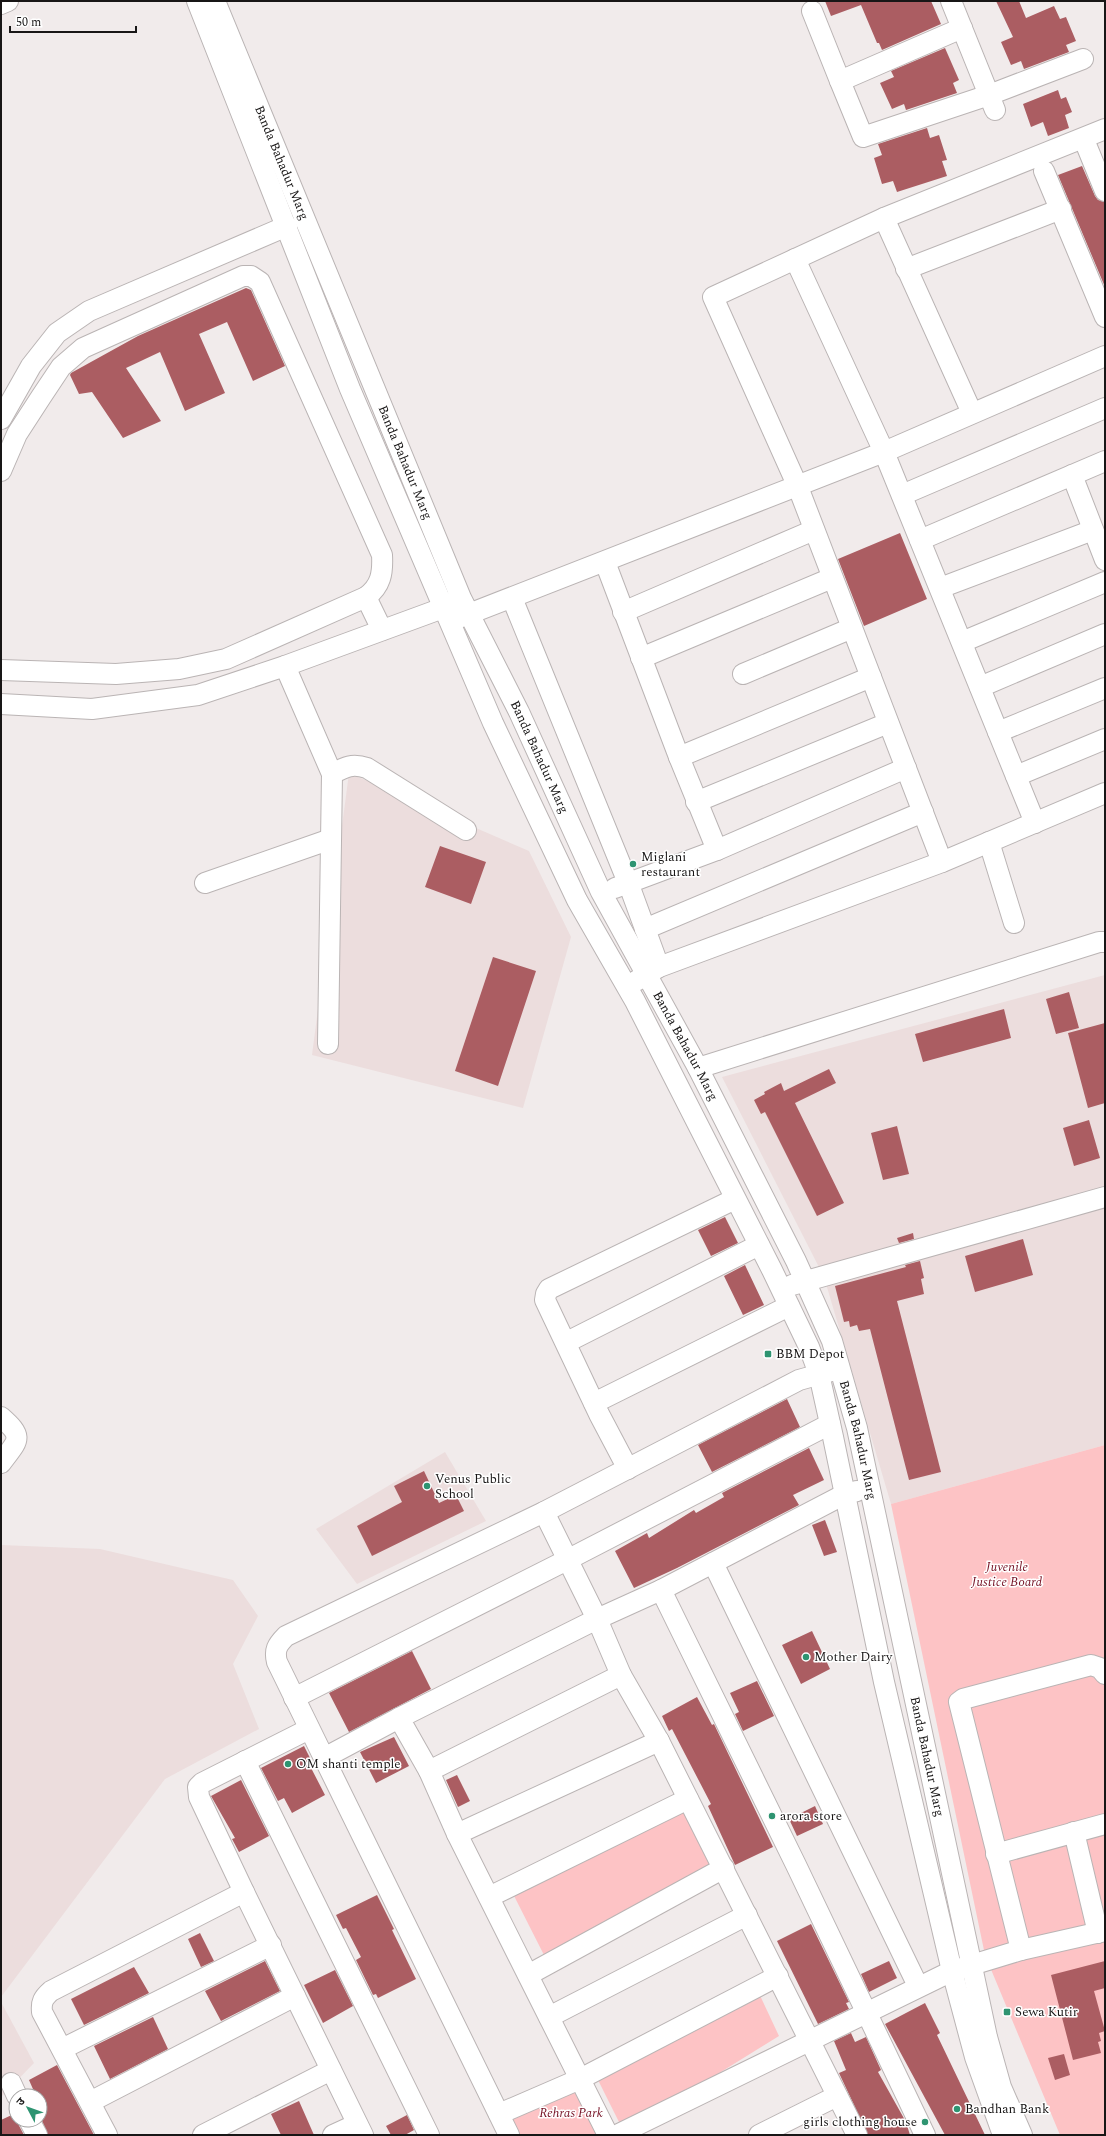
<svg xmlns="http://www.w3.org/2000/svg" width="1106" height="2136" viewBox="0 0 1106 2136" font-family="Spectral,'Noto Sans Devanagari',serif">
<rect width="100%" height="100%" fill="#f1ebeb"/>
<path fill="#ecdddd" d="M349 773 529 851 571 937 523 1108 312 1055Z
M1105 975V1445L891 1504 824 1277 722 1077Z
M445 1452 486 1521 357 1584 316 1529Z
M1 1545 100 1549 233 1580 258 1616 233 1664 259 1729 165 1779 1 1997Z
M1 2002 34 2063 1 2097Z"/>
<path fill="#fdc3c5" d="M1105 1445V2135H1060L985 1955 891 1504Z
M688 1799 720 1861 545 1957 508 1884Z
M756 1987 779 2036 624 2132 592 2068Z
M582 2084 608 2135H515L506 2117Z"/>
<path fill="#ab5d62" d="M825 1H931L941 24 882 50 879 43H877L861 5 831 16Z
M996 1H1019L1026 18 1054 6 1060 19 1066 17 1076 41 1066 45 1069 52 1024 69 1021 61 1011 65 1001 42 1013 37Z
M945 48 959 80 953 83 957 93 906 110 904 104 892 109 880 83 894 77 891 71Z
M1058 90 1061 99 1066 97 1072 112 1065 115 1069 128 1048 136 1043 122 1031 127 1023 104Z
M927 128 930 138 939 135 947 160 942 161 947 176 897 192 893 181 882 184 874 158 882 155 878 144Z
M1082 166 1095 196 1098 200 1105 202V287L1058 175Z
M246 288 251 290 285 366 253 381 227 322 199 334 225 393 185 411 160 352 126 368 161 421 123 438 92 392 79 394 70 375 71 373 138 336Z
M900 533 927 599 864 626 838 559Z
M440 846 486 862 471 904 425 887Z
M493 957 536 971 498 1086 455 1071Z
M1069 992 1079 1028 1056 1034 1046 999Z
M1004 1009 1011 1038 923 1062 915 1034Z
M1105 1023V1103L1088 1108 1068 1033Z
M829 1069 836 1083 795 1103 844 1203 817 1216 765 1112 761 1114 754 1100 765 1094 764 1092 781 1083 784 1091Z
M1089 1120 1100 1158 1074 1166 1063 1128Z
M897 1126 909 1174 883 1180 871 1133Z
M725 1217 738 1243 711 1256 698 1230Z
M913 1233 914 1239 899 1243 897 1238Z
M1023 1239 1033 1275 975 1292 965 1256Z
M920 1261 924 1278 921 1279 924 1294 897 1301 941 1472 909 1480 870 1329 859 1331 857 1325 850 1327 849 1321 844 1322 835 1286 906 1267 905 1265Z
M745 1265 764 1305 743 1315 724 1276Z
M787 1399 800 1427 712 1472 698 1445Z
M809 1448 824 1480 793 1495 799 1505 677 1568 634 1588 615 1551 647 1533 649 1538 694 1510 696 1513 724 1497 722 1493Z
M424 1471 439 1503 456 1495 464 1511 372 1556 357 1526 402 1502 394 1486Z
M825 1520 837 1552 824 1556 812 1525Z
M812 1631 830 1669 801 1684 782 1645Z
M412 1651 431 1689 349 1732 329 1693Z
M757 1681 774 1716 743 1731 735 1714 739 1712 730 1693Z
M697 1697 712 1725 714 1724 773 1847 735 1865 708 1806 711 1804 672 1729 669 1731 662 1716Z
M394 1737 409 1766 376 1783 360 1752Z
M304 1746 312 1762 309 1764 325 1795 292 1813 284 1798 278 1801 261 1768Z
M457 1775 470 1801 458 1807 446 1780Z
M241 1780 269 1836 239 1852 232 1839 235 1838 211 1796Z
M815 1806 823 1824 797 1836 789 1819Z
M377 1895 394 1929 392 1930 416 1979 378 1998 376 1994 373 1995 356 1960 361 1957 346 1928 343 1929 336 1915Z
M811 1924 849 2002 846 2003 849 2009 818 2024 777 1941Z
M200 1933 214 1961 201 1967 188 1939Z
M265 1961 280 1991 221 2021 205 1991Z
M889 1961 897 1978 869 1992 861 1974Z
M1105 1961V1988L1094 1991 1105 2031 1099 2033 1101 2041 1098 2042 1101 2053 1073 2060 1051 1975Z
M134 1967 149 1993 84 2025 71 1999Z
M335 1970 353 2006 323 2023 304 1985Z
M925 2003 940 2033 937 2035 985 2135H945L885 2024Z
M153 2017 168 2049 110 2079 94 2046Z
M851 2033 855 2042 866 2037 881 2070 878 2072 906 2122 910 2135H868L839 2073 846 2070 834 2041Z
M1064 2054 1070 2075 1055 2080 1048 2058Z
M57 2065 94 2135H48L40 2116V2096H36L29 2080Z
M299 2101 314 2135H281L271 2114Z
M16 2113V2120L24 2135H1V2120Z
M407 2115 414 2130 405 2135H391L386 2126Z"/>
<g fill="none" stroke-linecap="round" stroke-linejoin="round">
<defs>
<g id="minor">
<path d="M197 1 350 389 493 723 577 900 635 1001 772 1270 809 1347 819 1374 833 1437 884 1682 952 1971 975 2057 1003 2135"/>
<path id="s1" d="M215 1 461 598 519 712 601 892 698 1068 796 1261 832 1341 857 1428 987 2037 1001 2087 1022 2135"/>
<path d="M951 1 995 110"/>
<path d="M1 4 8 1"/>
<path d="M812 11 840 81 962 28"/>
<path d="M840 81 863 137 989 95 1083 59"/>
<path d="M1087 147 1105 191"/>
<path d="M1044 171 1105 317"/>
<path d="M884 218 972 413"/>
<path d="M795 259 884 452 1035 823"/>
<path d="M906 269 1061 209"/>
<path d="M1 419 31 366 57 333 89 311 287 226"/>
<path d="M1 471 17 434 41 397 61 367 83 348 243 276H251L260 282 382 555C383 573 381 586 366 597"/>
<path d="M1072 475 1105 560"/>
<path d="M902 495 1105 408"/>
<path d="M920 540 1105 461"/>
<path d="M605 562 679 757 717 850"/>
<path d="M940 588 1093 530"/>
<path d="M512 598 629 885 659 967"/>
<path d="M623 612 814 530"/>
<path d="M456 619 884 452 1105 356"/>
<path d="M962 642 1105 582"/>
<path d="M641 658 832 578"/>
<path d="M285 666 332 774 328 1044"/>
<path d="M1 670 116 674 179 669 226 659 366 597 382 630"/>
<path d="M743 674 852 628"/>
<path d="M980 687 1105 634"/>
<path d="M1 704 92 709 198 695 285 666 443 608 455 601"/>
<path d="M998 732 1105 688"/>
<path d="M679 757 871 677"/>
<path d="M332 774C345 767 352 763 367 768L466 830"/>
<path d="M1016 776 1105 739"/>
<path d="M696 802 888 723"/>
<path d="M989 842 1014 923"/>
<path d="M942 862 798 487 713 297 884 218 1105 129"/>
<path d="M205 883 331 839"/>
<path d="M615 888 717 850 906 768"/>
<path d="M645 929 923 812"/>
<path d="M636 981 659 967 942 862 1105 793"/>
<path d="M698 1068 1099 942H1105"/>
<path d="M792 1285 1105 1197"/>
<path d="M567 1342 759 1245"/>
<path d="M594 1403 789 1306"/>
<path d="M1 1417C25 1438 18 1440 1 1463"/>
<path d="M628 1469 599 1414 545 1300 546 1294 549 1289 735 1199"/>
<path d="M544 1512 597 1619 621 1675 659 1741 857 2135"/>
<path d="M713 1563 918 1986"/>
<path d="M661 1590 796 1865 925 2135"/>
<path d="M294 1698 567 1560 830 1424"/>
<path d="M399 1718 324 1758 277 1662C274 1650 277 1645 286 1636L544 1512 799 1380 831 1371"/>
<path d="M324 1758 509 2135"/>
<path d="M245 1761 429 2135"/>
<path d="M429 1771 621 1675"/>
<path d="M1074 1832 1098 1933"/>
<path d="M457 1834 659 1741"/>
<path d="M996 1854 1105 1824"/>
<path d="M244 1892 199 1797 198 1787 202 1783 309 1729"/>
<path d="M489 1897 688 1799"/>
<path d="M1021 1950 959 1702 963 1699 1091 1665 1100 1668 1105 1674"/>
<path d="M528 1975 724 1868"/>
<path d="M549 2017 747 1915"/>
<path d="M62 2049 271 1945"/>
<path d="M11 2083 17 2096"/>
<path d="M90 2102 295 1996"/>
<path d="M499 2114 580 2079 778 1976"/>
<path d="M29 2120 37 2135"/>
<path d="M107 2135 42 2012C41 2002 43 1998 51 1991L244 1892 363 2135"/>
<path d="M203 2135 331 2070"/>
<path d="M333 2135 357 2124"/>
<path d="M608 2135 457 1834 429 1771 399 1718 597 1619 661 1590 845 1494 857 1491"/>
<path d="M617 2135 952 1971 1021 1950 1105 1931"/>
<path d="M759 2135 837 2096"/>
</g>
</defs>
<use href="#minor" stroke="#bab4b4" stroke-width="22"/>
<use href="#minor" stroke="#fff" stroke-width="20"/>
</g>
<g fill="#2e9471" stroke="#fff" stroke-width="1.5">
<circle cx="633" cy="864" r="4"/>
<rect x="764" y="1350" width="8" height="8" rx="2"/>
<circle cx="427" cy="1486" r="4"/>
<circle cx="806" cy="1657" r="4"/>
<circle cx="288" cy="1764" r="4"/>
<circle cx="772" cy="1816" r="4"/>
<rect x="1003" y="2008" width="8" height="8" rx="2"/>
<circle cx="957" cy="2109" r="4"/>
<circle cx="925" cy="2122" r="4"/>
</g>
<g text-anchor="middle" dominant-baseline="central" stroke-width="3" stroke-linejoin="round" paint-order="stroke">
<g font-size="13" fill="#181616" stroke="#fff">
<text stroke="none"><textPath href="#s1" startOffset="175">Banda Bahadur Marg</textPath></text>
<text stroke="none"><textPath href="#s1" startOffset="499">Banda Bahadur Marg</textPath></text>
<text stroke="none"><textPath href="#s1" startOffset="823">Banda Bahadur Marg</textPath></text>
<text stroke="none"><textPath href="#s1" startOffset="1147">Banda Bahadur Marg</textPath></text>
<text stroke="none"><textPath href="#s1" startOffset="1579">Banda Bahadur Marg</textPath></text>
<text stroke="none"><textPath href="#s1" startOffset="1903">Banda Bahadur Marg</textPath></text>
</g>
<g font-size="13" fill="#181616" stroke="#fff" text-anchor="start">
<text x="641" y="857">Miglani<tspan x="641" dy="15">restaurant</tspan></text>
<text x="776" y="1354">BBM Depot</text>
<text x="435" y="1479">Venus Public<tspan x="435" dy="15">School</tspan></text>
<text x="814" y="1657">Mother Dairy</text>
<text x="296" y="1764">OM shanti temple</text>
<text x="780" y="1816">arora store</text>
<text x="1015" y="2012">Sewa Kutir</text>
<text x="965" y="2109">Bandhan Bank</text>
<text x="917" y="2122" text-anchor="end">girls clothing house</text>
</g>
<g font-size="13" font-style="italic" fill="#761326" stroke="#fff">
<text x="1007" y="1567">Juvenile<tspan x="1007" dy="15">Justice Board</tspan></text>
<text x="571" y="2113">Rehras Park</text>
</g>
</g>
<rect width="1106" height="2136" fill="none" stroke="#181616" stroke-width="4"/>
<g transform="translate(28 2108) rotate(311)"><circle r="19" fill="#ffffff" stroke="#a3a2a2"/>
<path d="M0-3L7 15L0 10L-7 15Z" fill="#2e9471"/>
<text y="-6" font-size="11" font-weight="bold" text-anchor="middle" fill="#181616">उ</text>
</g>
<path d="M10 26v6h126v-6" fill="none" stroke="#181616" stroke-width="2"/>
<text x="16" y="26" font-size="12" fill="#181616" stroke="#ffffff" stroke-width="3" paint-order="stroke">50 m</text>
</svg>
